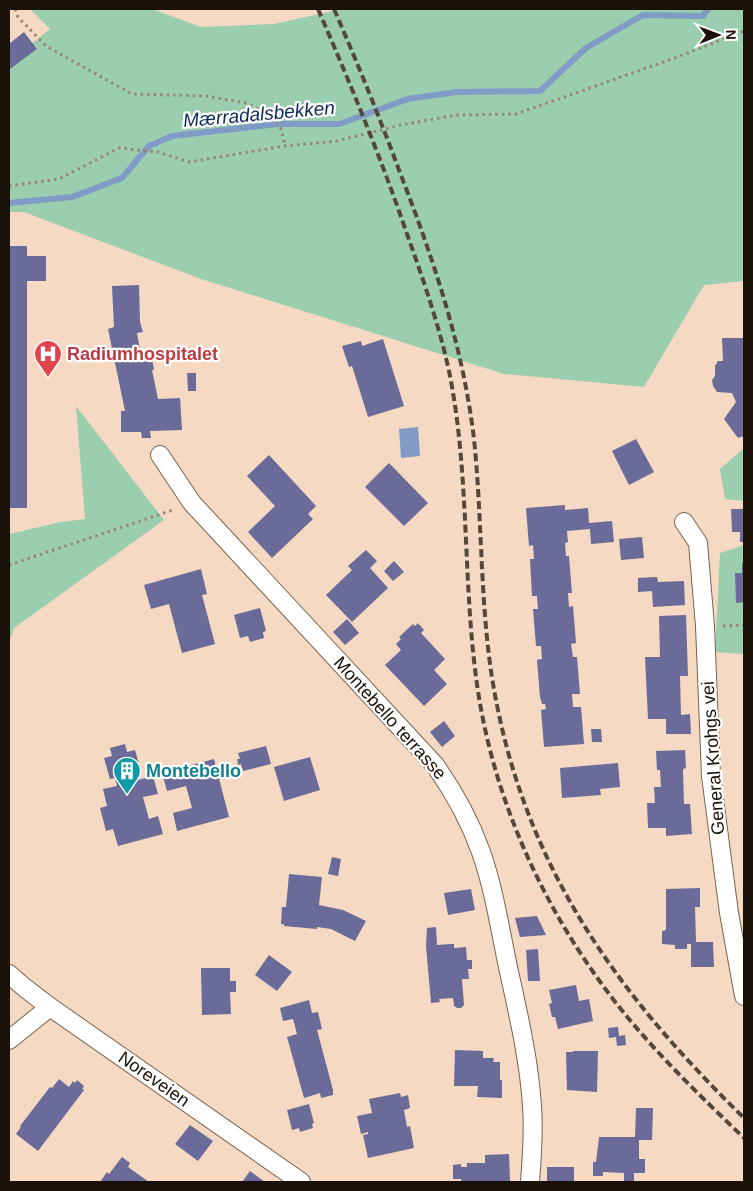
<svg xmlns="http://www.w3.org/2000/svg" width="753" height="1191" viewBox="0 0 753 1191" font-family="Arial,sans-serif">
<rect width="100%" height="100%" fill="#f5d9c2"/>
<path fill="#9bceaf" d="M30 9H152L201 27 274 24 342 9H744V281L704 285 644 387 504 374 201 279 24 212H9V62L50 29Z
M76 406 164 520 14 628 9 642V534L61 522 85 519Z
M744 448V501L725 499 720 469Z
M744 545V654L715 652 720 553Z"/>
<path fill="#819ac6" d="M418 427 420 456 401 458 399 429Z"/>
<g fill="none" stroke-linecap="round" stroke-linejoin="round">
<path stroke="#819ac6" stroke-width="6" d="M9 203 72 197 122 178 149 146 172 136 278 124H339L408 99 456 92 540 91 586 48 643 15 703 16 708 9"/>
</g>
<path fill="#6a6b99" d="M24 32 37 49 10 69 9 44Z
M9 246H27V256H46V281H27V508H9Z
M139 285 140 322 143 332 137 333 142 360 152 358 154 370H152L158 399 180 398 182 430 150 431 151 438H142L141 432H121V411H125L108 329 114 327 112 286Z
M722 338H744V436L738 438 724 419 736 402 732 393 717 392 713 386 712 380 715 376V366L718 361H723Z
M383 339 404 406 368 417 352 366 349 367 342 346 361 341 362 346Z
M187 373H196V391H188Z
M636 439 654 472 629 485 612 451Z
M269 455 316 506 308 514 313 519 272 558 248 532 275 506 247 476Z
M389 463 428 503 404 526 365 487Z
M565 505V510L588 508 589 523 612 521 614 542 591 544 590 529 567 531 568 542 565 543 566 556H569L572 593H568L569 607 573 606 576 643 571 644 573 657H577L580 694H572L573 707H581L584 744 544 747 541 710 546 709 545 704H542L540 697 537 660 542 659 541 646H536L533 609H538L537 596H532L530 559H534L533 545 529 546 526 508Z
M731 509H744V542H740V532H732Z
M642 537 644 558 621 560 619 539Z
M366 550 377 561 370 568 388 588 352 622 326 595 352 570 348 566Z
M394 561 404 572 393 581 384 571Z
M742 563H744V602L736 603 735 573H742Z
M201 569 207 594 202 595 215 644 182 653 169 604 151 609 144 585Z
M657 577 658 582 684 581 685 605 653 607 652 591 638 592V578Z
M260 608 266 631 263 632 264 638 250 642 248 636 240 638 234 615Z
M686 615 688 676H680L681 715 690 714 691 734H666V719H648L645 657H660L659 616Z
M347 619 359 633 345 645 333 632Z
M418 623 424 630 421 633 445 659 434 670 447 684 424 706 385 665 401 650 396 644 401 639 399 637 413 624 415 626Z
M444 721 455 736 442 747 430 732Z
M591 729H601L602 742H592Z
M125 744 127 752 135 750 141 771 136 773 138 780 153 776 158 794 143 797 149 819 158 816 163 834 118 846 113 829 106 831 100 808 107 806 103 789 117 786 115 778 110 779 104 758 112 756 110 748Z
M266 746 271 764 243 771 241 764 238 765 237 759H240L238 753Z
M685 750 686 768 683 769 684 804H690L692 834 666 836V828H648L647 803H655L654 787H661L660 770H657L656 751Z
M310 757 320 790 284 801 274 767Z
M214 759 229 817 177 831 173 813 192 808 186 786 167 791 162 773Z
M618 763 620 787 600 789 601 795 562 798 560 768Z
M332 857 341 859 338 876 328 874Z
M289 874 322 877 319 905 343 910 366 921 355 941 331 929 317 927V929L284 926V924H281L282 907H286Z
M700 888V907H695L696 942H713L714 967H691V944H687V949H675V945L662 944V931L666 930V889Z
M471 889 475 910 448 915 444 893Z
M537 916 546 935 520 937 515 918Z
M436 927 437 945 451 944H454V948L466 947 467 960H472V969H468L469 979H462L464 1005 461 1008H457L454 1006 453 998 439 999 440 1002 431 1003 426 946 427 928Z
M538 949 540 981H528L526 950Z
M269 955 292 972 277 991 255 975Z
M201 968H230V981H236V992H230L231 1014 202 1015Z
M576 985 579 1001 589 999 593 1021 558 1029 555 1017H552L549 1004 552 1003 549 990Z
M309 1000 312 1013 318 1012 322 1029 317 1030 333 1090V1095L321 1098 320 1093 304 1098 287 1037 297 1034 293 1019 283 1021 280 1008Z
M618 1027 619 1036 625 1035 626 1045 617 1046 616 1037 609 1038 608 1028Z
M455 1050 483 1051V1058H494L493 1062H500V1080H502V1098L477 1097 478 1086H454Z
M573 1051H598L597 1092 567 1090 566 1052H573Z
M59 1079 69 1087 73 1081 75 1083 77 1080 84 1086 82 1089 84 1090 38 1151 16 1134 21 1127 20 1126 50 1087 52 1088Z
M400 1093 401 1097 408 1095 410 1108 404 1110 407 1127 410 1126 414 1148 368 1158 363 1135 368 1134V1132L361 1134 357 1116 372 1113 369 1099Z
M309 1104 314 1123 312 1124 313 1128 300 1132 299 1128 292 1130 287 1110Z
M636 1108H653L652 1140H639V1159H645V1173H634V1182H624V1173L603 1172V1176H593V1162H596L599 1137H635Z
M190 1125 213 1141 198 1161 175 1144Z
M509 1154 510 1182H461V1179H453V1165L461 1164V1167H467V1163H485V1155Z
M122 1157 130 1163 128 1167 149 1182H100L107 1172 109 1174Z
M547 1167H574V1182H547Z
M250 1171 265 1182H242Z"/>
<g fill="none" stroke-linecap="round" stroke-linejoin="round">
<defs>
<path id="minor" d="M160 455 192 503 435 765C454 792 470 821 481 852 494 889 500 929 508 967 518 1013 529 1059 532 1106 534 1131 532 1157 530 1182
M684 522 698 543 705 626 711 776 729 913 744 996
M9 974 25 988 50 1007 301 1182
M9 1040 50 1007"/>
</defs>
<use href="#minor" stroke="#79624d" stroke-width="20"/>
<path stroke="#998574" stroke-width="3" stroke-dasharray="2.5 4" stroke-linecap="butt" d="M15 9 18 17 46 46 132 94 206 96 246 103 274 117 281 129 285 146
M9 186 59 179 119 148 158 152 189 162 285 146 337 141 401 125 456 115 516 114 672 59 744 31
M9 565 173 510
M723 626 744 625"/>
<use href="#minor" stroke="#fff" stroke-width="18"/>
<path stroke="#55473a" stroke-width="4" stroke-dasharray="8 4" stroke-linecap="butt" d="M318 9C350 83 381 158 407 234 423 279 439 325 449 371 469 469 463 570 475 669 488 782 534 891 601 983 642 1040 694 1090 744 1138
M334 9C357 62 379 116 399 170 433 258 463 346 474 439 482 516 480 594 491 671 519 858 612 989 744 1118"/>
</g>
<defs>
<symbol id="hospital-pin" viewBox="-11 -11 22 30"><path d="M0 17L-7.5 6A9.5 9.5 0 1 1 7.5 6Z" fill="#e0444e" stroke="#fff"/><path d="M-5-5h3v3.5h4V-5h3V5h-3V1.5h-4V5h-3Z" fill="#fff"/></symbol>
<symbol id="building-pin" viewBox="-11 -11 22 30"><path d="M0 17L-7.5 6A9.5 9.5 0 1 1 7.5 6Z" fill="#0f9aa8" stroke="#fff"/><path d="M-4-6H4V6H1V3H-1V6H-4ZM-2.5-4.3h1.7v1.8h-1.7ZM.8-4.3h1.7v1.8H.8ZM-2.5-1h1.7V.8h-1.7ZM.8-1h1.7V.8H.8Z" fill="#fff"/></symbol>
</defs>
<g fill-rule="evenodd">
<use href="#hospital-pin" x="32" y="338" width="32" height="43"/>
<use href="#building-pin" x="111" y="755" width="32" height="43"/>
</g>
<g text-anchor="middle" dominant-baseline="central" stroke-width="4.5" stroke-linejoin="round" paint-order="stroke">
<g font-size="18" font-weight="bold" fill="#be3a42" stroke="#fff" text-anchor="start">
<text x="67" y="354">Radiumhospitalet</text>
</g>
<g font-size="18" fill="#1a1108" stroke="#fff">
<text transform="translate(390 718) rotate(48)">Montebello terrasse</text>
<text transform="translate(713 758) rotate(-94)">General Krohgs vei</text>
<text transform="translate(154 1079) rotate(35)">Noreveien</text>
</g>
<g font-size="18" font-weight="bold" fill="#0d838f" stroke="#fff" text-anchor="start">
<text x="146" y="771">Montebello</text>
</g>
<g font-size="19" font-style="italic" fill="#0a275b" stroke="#fff">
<text transform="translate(259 114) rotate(-5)">Mærradalsbekken</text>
</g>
</g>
<rect width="753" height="1191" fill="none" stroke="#1a1108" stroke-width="20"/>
<g transform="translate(718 35) rotate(89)" stroke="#ffffff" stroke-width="4" paint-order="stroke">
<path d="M0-4L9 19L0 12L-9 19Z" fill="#1a1108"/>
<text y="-8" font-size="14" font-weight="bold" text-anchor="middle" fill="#1a1108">N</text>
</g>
</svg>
